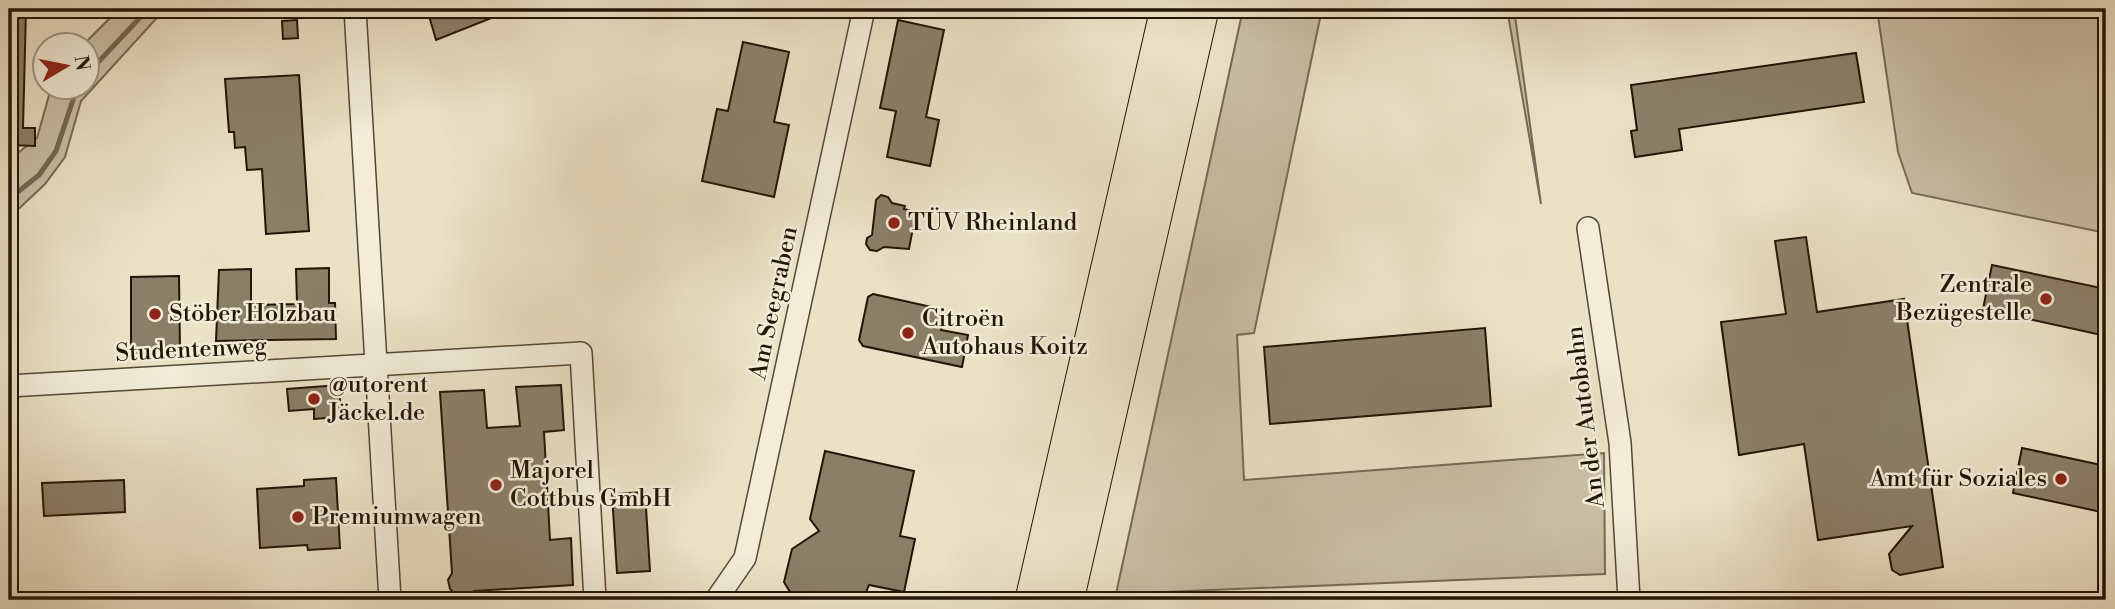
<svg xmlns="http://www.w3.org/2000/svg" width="2115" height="609" viewBox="0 0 2115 609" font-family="'Libre Bodoni',serif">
<rect width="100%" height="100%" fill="#ebe1c5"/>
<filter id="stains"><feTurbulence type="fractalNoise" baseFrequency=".00286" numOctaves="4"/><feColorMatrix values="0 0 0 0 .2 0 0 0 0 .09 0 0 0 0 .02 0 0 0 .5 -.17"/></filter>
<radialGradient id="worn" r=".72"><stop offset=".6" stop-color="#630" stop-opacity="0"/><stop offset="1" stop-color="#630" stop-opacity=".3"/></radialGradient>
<path fill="#c9bea4" stroke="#766a54" stroke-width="2" d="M119 9H165L81 101 65 157 45 184 9 218V160L37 138 51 88H88V46L83 45Z
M1243 9H1322L1254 333 1237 335 1244 480 1604 453 1605 574 1116 594Z
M1507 9H1514L1541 204Z
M1877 9H2106V233L1912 193 1898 152Z"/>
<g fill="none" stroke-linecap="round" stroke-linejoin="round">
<path stroke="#726650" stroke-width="5" d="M88 73 148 9
M9 199 39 175 56 151 77 88"/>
</g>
<path fill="#8b7f68" stroke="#231504" stroke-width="2" d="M9 9H26L23 128H35V146L9 145Z
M427 9H509V11L436 40Z
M297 20 298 38 283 39 282 21Z
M898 20 944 30 926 117 939 120 930 166 887 157 896 111 880 108Z
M743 42 789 52 774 122 789 125 774 197 702 181 717 109 728 111Z
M1856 53 1864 102 1679 129 1682 150 1635 157 1631 131 1637 130 1631 85Z
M299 75 309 231 266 234 262 169 247 170 245 147 235 148 234 132H229L225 79Z
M881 195 888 197 892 203 905 206 904 209 916 212 909 249 884 247 877 251 870 250 866 244 867 238 872 235 876 200Z
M1806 237 1817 312 1904 299 1943 567 1900 575 1892 570 1889 554 1912 526 1818 540 1804 444 1739 455 1721 322 1786 314 1775 241Z
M1992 265 2106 289V336L1983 309Z
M329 268V303H335L336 339 216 341 219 270 251 269V305L297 304 296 269Z
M179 276 180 351 131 353V277Z
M873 294 945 310 941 330 968 335 962 367 863 346 859 340 868 297Z
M1485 328 1491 406 1270 424 1264 347Z
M339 385 341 417 314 419V409L289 411 287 389Z
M561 385 564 430 544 432 550 540 571 538 573 585 474 591 468 596 458 597 450 589 448 580 452 573 440 392 484 390 487 428 520 426 516 387Z
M2022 448 2106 466V513L2013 493Z
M825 451 914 471 900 536 915 539 904 592 869 585 863 600H795L784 582 792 549 819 531 810 519Z
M336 478 340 548 308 550 307 545 260 548 257 489 304 486V480Z
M124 480 125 512 44 516 42 483Z
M645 492 650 571 617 573 612 494Z"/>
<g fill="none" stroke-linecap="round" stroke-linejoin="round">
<defs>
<path id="street" d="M355 9 390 600
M1588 228 1620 443 1629 600
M9 386 581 353 595 600
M716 600 745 558 864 9"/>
<path id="highway" d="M1034 600 1169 9
M1065 600 1200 9"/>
</defs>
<use href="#street" stroke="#554834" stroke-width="24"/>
<use href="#highway" stroke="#231504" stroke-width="39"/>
<use href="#street" stroke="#f2ecd9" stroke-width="21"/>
<use href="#highway" stroke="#ebe1c5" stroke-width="37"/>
</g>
<g fill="#8f2418" stroke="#f2ecd9" stroke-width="2.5">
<circle cx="894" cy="223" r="7"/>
<circle cx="2046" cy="299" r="7"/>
<circle cx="155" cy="314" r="7"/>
<circle cx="908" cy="333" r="7"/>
<circle cx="314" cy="399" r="7"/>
<circle cx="2061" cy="479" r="7"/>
<circle cx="496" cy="485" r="7"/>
<circle cx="298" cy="517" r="7"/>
</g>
<g text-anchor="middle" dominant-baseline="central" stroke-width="5" stroke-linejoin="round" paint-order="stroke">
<g font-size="24" fill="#231504" stroke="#f2ecd9" text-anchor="start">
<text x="908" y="223">TÜV Rheinland</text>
<text x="2032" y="285" text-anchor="end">Zentrale<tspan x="2032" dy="28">Bezügestelle</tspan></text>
<text x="169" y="314">Stöber Holzbau</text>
<text x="922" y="319">Citroën<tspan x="922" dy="28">Autohaus Koitz</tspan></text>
<text x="328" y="385">@utorent<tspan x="328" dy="28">Jäckel.de</tspan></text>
<text x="510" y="471">Majorel<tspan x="510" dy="28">Cottbus GmbH</tspan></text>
<text x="2047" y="479" text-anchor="end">Amt für Soziales</text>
<text x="312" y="517">Premiumwagen</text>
</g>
<g font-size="24" fill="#231504" stroke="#f2ecd9">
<text transform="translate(774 303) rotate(-78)">Am Seegraben</text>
<text transform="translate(191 350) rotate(-3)">Studentenweg</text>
<text transform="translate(1586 417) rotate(-97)">An der Autobahn</text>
</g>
</g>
<rect width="2115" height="609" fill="none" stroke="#ebe1c5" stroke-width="35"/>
<rect x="10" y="10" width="2094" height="588" fill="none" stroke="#231504" stroke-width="3.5"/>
<rect x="18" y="18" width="2080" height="574" fill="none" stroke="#231504" stroke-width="2"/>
<g transform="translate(66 66) rotate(80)"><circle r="33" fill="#f2ecd9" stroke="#9f9684" stroke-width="2"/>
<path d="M0-5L12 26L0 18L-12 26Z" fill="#8f2418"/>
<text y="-10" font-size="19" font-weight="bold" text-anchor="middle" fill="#231504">N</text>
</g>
<rect width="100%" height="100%" filter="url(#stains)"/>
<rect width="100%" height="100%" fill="url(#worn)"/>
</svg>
